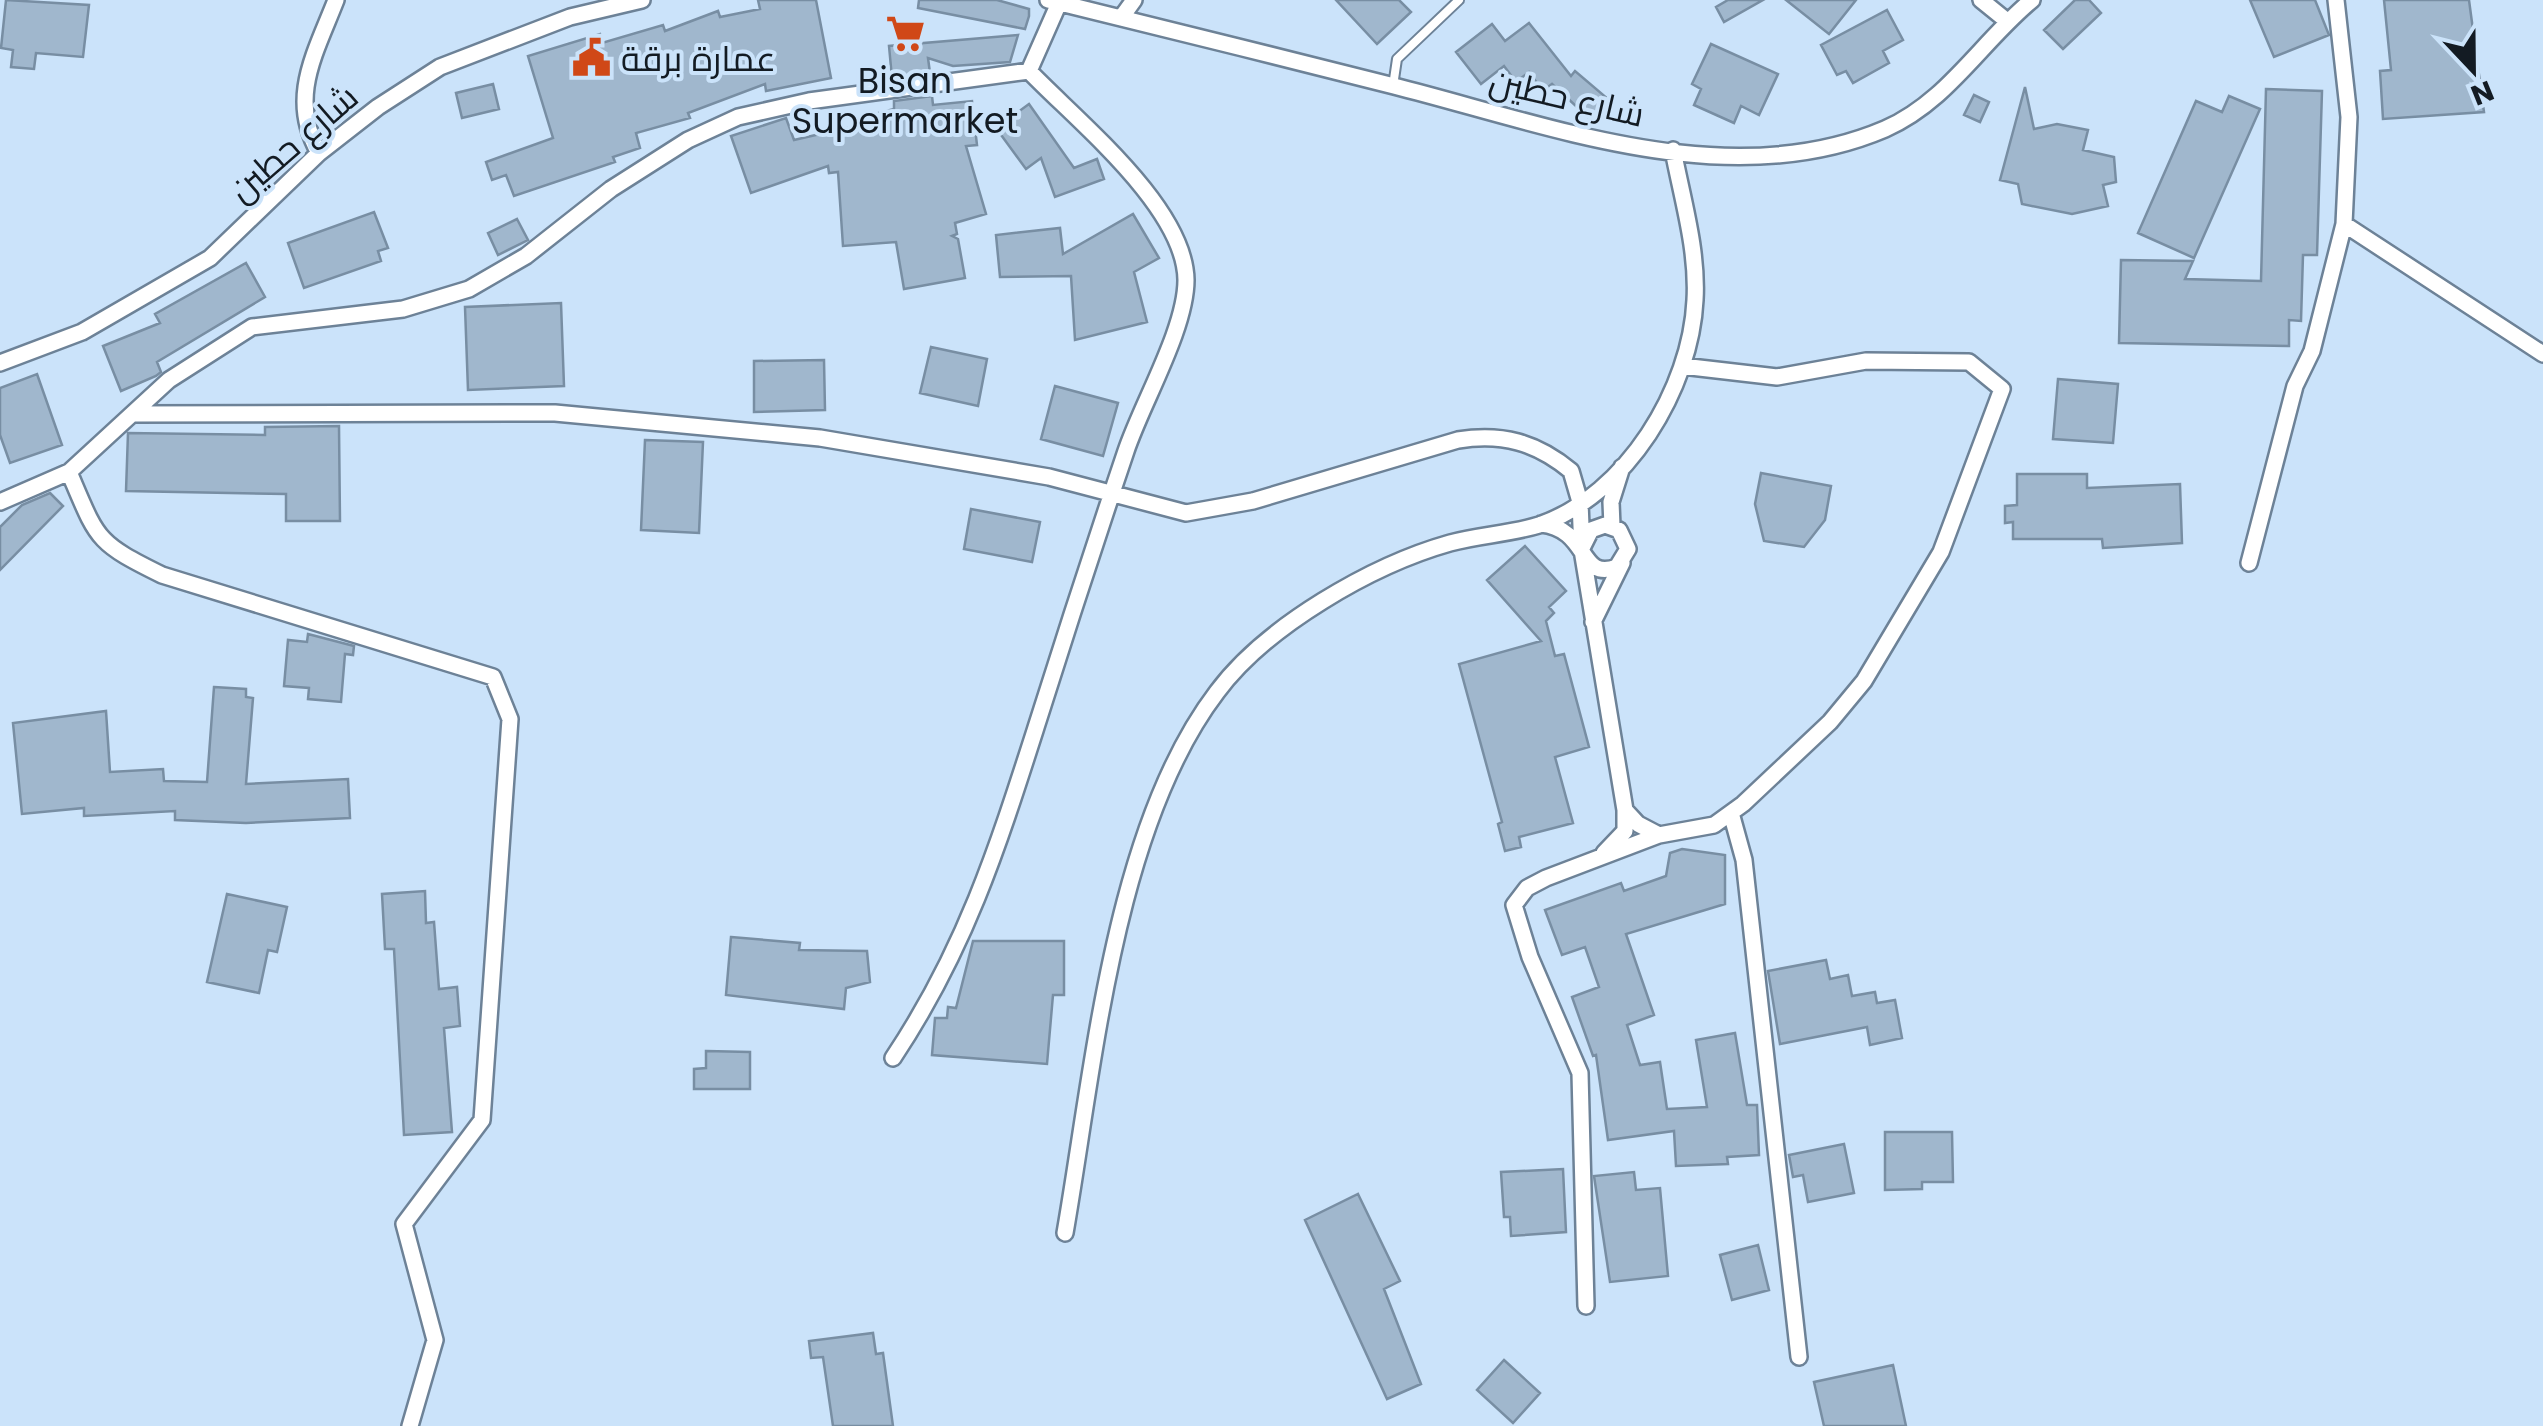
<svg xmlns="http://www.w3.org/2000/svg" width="2543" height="1426" viewBox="0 0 2543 1426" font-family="Poppins,Cairo,sans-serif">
<rect width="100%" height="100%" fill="#cbe3fa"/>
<path fill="#a0b7cd" stroke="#788ea3" stroke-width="2.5" d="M6 0 89 5 83 57 36 53 34 69 11 67 13 50 1 48Z
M758 0H816L831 78 766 91 765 84 688 113 690 118 636 133 640 148 613 157 615 162 514 196 506 175 492 180 486 162 553 138 528 56 600 34 602 43 663 25 665 31 718 11 720 17 760 9Z
M919 0H997L1029 9V16L1025 29 918 8Z
M1336 0H1399L1411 12 1377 44Z
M1728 0H1763L1724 22 1716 7Z
M1786 0H1856L1829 34Z
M2075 0H2089L2101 13 2063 49 2044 30Z
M2250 0H2315L2329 35 2274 57Z
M2384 0H2469L2484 112 2383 119 2380 71 2391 70Z
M1887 10 1903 40 1883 51 1889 63 1853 83 1846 71 1837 75 1821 45Z
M1529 23 1571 76 1575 71 1608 99 1590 119 1552 84 1543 91 1529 72 1516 82 1504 66 1481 84 1456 52 1492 24 1505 41Z
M1018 35 1010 62 953 66 928 58 930 73 892 78 889 46Z
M1711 44 1778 74 1759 115 1741 106 1734 123 1694 105 1701 89 1692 84Z
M493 84 499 109 462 118 456 93Z
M2025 87 2034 129 2057 124 2088 130 2083 150 2114 157 2116 182 2103 185 2108 206 2072 214 2022 204 2018 184 2000 180Z
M2266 89 2322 91 2317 255H2303L2301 321 2289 320V346L2119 343 2121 260 2193 261 2185 279 2261 281Z
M1974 95 1989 102 1980 122 1964 115Z
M932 96 933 105 972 101 977 145 966 146 986 214 955 223 957 234 952 236 958 239 965 278 904 289 896 242 843 246 838 172 829 173 828 166 751 193 731 136 786 118 794 140 872 122 871 115 894 109V101Z
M2229 96 2260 109 2194 258 2138 233 2196 101 2222 112Z
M1029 104 1074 168 1097 159 1104 179 1055 197 1041 158 1026 169 996 128Z
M374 212 388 248 378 251 381 261 304 288 288 243Z
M1133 214 1159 258 1134 272 1147 322 1075 340 1071 276 1000 277 996 235 1060 228 1063 254Z
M517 219 528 240 498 255 488 233Z
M246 263 265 297 157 362 161 372 156 376 121 391 103 346 160 323 155 314Z
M561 303 564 386 468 390 465 307Z
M931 347 987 359 978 406 920 393Z
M824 360 825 410 754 412V361Z
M37 374 62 445 10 463 0 435V388Z
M2058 379 2118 384 2113 443 2053 439Z
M1055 386 1118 403 1103 456 1041 439Z
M339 426 340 521H286V494L126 491 128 433 265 435V427Z
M645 440 703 442 699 533 641 530Z
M1761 473 1831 486 1825 520 1804 547 1764 541 1755 504Z
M2017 474H2087V488L2180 484 2182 543 2103 548 2102 539H2013V522L2005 523V506L2017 505Z
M50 493 63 506 0 570V527L22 505Z
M971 509 1040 522 1032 562 964 549Z
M1525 546 1566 591 1549 607 1554 613 1546 621 1555 656 1564 654 1589 747 1555 757 1573 823 1519 837 1521 847 1505 851 1498 824 1502 822 1459 664 1541 641 1487 580Z
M308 634 354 646 353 655 345 654 341 702 308 699 309 688 284 686 288 640 307 642Z
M214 687 246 689V697L253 698 246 784 348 779 350 818 246 823 175 820V811L84 816V808L22 814 13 723 106 711 110 772 163 769 164 781 207 782Z
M1682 849 1725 855V904L1626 934 1654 1015 1627 1025 1640 1065 1660 1062 1667 1109 1707 1107 1696 1040 1735 1033 1747 1105H1757L1759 1155 1727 1157 1728 1164 1676 1166 1674 1131 1608 1140 1596 1055 1593 1056 1572 997 1599 987 1585 947 1562 955 1545 910 1621 883 1624 891 1666 876 1670 853Z
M425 891 426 923 434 922 439 989 457 987 460 1026 444 1028 452 1132 404 1135 394 949H385L382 894Z
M227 894 287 907 277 952 268 950 259 993 207 982Z
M731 937 800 943 799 950 867 951 870 982 846 988 844 1009 726 995Z
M973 941H1064V995H1053L1047 1064 932 1055 935 1018H947L948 1007 956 1008Z
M1826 960 1830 979 1848 975 1852 996 1875 992 1877 1003 1895 1000 1902 1038 1870 1045 1867 1027 1780 1044 1768 971Z
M706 1051 750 1052V1089H694V1069L706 1068Z
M1885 1132H1952L1953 1182H1922V1189L1885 1190Z
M1844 1144 1854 1193 1808 1202 1803 1175 1793 1177 1789 1155Z
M1563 1169 1566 1232 1511 1236 1510 1217H1504L1501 1172Z
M1634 1172 1636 1190 1660 1188 1668 1276 1610 1282 1594 1176Z
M1358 1194 1400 1281 1384 1289 1421 1384 1387 1399 1305 1220Z
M1758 1245 1769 1290 1732 1300 1720 1255Z
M873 1333 876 1354 883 1353 893 1426H833L823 1357 811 1358 809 1341Z
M1504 1360 1540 1393 1513 1423 1477 1390Z
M1893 1365 1906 1426H1824L1814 1382Z"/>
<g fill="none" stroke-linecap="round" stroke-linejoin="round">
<defs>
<path id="lane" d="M1393 86 1397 59 1459 0"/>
<path id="street" d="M1048 0C1163 28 1279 57 1394 86 1549 125 1728 196 1885 129 1947 102 1981 42 2032 0
M1981 0 2007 21
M1121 18 1134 0
M319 153C288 98 315 54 336 0
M2344 224 2543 354
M0 363 82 332 210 258 319 153 378 107 440 67 570 17 642 0
M132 414 555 413 820 438 1049 477 1186 513 1253 501 1458 440C1502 433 1536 442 1571 471L1580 502 1582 550 1625 810 1638 824 1659 835
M69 472C98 540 95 542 162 575L493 677 510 719 482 1120 404 1224 435 1340 410 1426
M0 502 69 472 169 380 252 327 403 309 469 289 526 256 611 189 688 140 738 117 809 101 1029 71 1059 3
M1541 524C1590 529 1578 582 1617 567L1628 549 1619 530 1605 525 1591 530 1583 546
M1612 526 1611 502 1622 467
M2249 563 2295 386 2312 351 2344 224 2349 117 2336 0
M1593 622 1622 563
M1731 813 1744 860 1799 1357
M1604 853 1625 831V810
M893 1058C967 947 999 843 1039 718 1067 629 1096 540 1126 451 1142 403 1186 329 1186 280 1185 207 1077 121 1029 71
M1065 1233C1094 1067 1114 827 1217 692 1266 626 1372 565 1450 543 1479 535 1510 534 1539 525 1627 495 1691 388 1695 300 1698 250 1682 198 1673 150
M1586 1306 1580 1073 1530 957 1514 905 1527 888 1546 878 1659 835 1714 825 1743 804 1830 722 1864 681 1941 552 2002 389 1969 362 1866 361 1777 377 1682 366"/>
</defs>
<use href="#lane" stroke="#6d8297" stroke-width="12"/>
<use href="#street" stroke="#6d8297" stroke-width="20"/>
<use href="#lane" stroke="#fff" stroke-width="8"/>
<use href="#street" stroke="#fff" stroke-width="15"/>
</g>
<defs>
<symbol id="supermarket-bare" viewBox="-9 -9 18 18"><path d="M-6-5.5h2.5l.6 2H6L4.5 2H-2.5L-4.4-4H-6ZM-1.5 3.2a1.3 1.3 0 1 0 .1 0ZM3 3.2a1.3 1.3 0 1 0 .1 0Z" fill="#d04817" stroke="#cbe3fa" stroke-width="2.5" paint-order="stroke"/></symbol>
<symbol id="civic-bare" viewBox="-9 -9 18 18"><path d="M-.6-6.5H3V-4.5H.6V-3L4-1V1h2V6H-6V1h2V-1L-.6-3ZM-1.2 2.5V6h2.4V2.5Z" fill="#d04817" stroke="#cbe3fa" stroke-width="2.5" paint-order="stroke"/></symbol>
</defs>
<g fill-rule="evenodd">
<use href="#supermarket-bare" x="878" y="6" width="55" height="55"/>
<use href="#civic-bare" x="564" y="30" width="55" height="55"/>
</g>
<g text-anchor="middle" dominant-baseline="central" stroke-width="8" stroke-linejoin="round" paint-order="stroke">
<g font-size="35" fill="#131b23" stroke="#cbe3fa" text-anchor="start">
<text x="621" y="58">عمارة برقة</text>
<text x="905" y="80" text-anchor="middle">Bisan<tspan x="905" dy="40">Supermarket</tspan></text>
</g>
<g font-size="35" fill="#131b23" stroke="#cbe3fa">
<text transform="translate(1567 97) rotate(13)">شارع حطين</text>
<text transform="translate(293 143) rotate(-41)">شارع حطين</text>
</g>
</g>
<g transform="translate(2473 70) rotate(158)" stroke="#cbe3fa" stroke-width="8" paint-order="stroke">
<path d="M0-8L18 38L0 25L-18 38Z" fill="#131b23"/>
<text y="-15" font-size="28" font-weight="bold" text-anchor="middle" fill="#131b23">N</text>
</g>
</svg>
